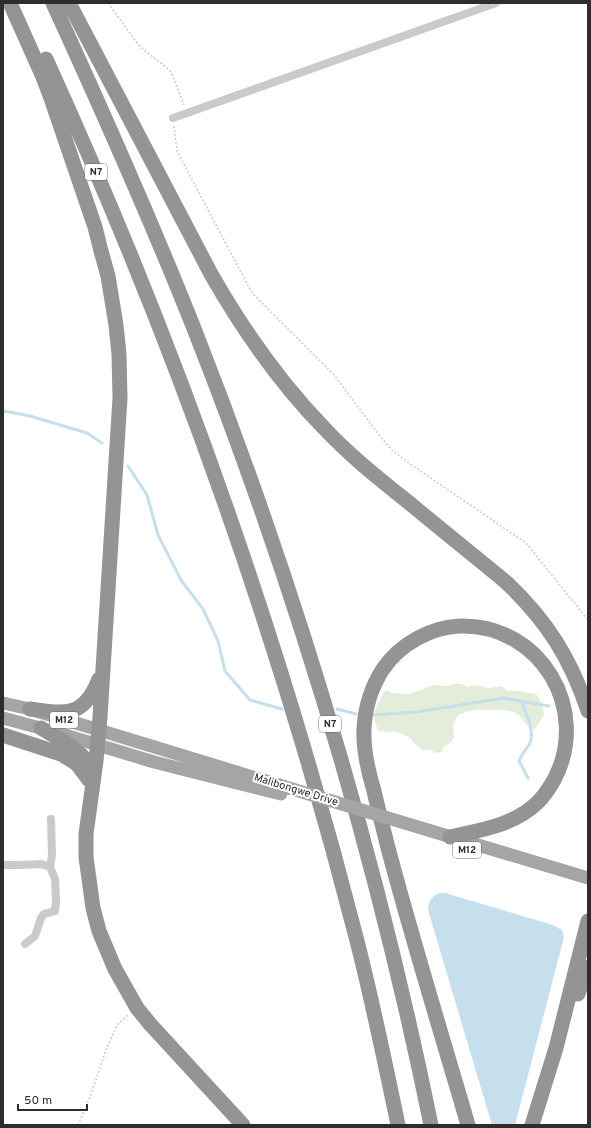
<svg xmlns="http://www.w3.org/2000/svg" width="591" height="1128" viewBox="0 0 591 1128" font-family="Overpass,sans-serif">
<rect width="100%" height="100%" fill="#fff"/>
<path fill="#e4ecda" d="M454 684H461L468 687 474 685 488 688 501 686 508 691C519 690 526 693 536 694 541 700 543 707 544 715 540 720 539 725 534 729 525 727 523 717 516 713 509 709 477 709 469 711 465 712 461 714 458 715L454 722 453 727 454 737 452 742 443 747 442 752 436 753 432 750H423L414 743 410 738 405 735 395 731 388 732 378 730 374 720 375 709 384 692 387 690 391 693 410 694 433 685 447 686Z"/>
<path fill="#c5dfed" d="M439 893H445L553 925 562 930 564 937 515 1125H492L428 910C429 900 431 897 439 893Z"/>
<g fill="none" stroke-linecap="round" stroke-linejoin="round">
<path stroke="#c5dfed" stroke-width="3" d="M3 411 30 416 87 433 102 443
M128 466 147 495 158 535 181 580 203 609 218 641 225 671 250 700 282 709
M522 702C526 714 536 733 529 745 525 751 522 753 519 761L528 778
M337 709 356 714
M373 715 417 712 503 698 549 706"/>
<path stroke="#cacaca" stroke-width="1.5" stroke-dasharray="2 2" stroke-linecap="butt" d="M108 3 137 43 144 50 166 67 171 72 184 105
M174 126 177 151 252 293 334 375 379 435 392 450 410 464 526 543 588 620
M78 1125 90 1097 106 1050 117 1025 128 1015"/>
<path stroke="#cacaca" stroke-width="8" d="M173 118 496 3
M3 865H20L41 864 50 867 55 879 56 901 55 911 44 914 41 918 35 936 25 944
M50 867 52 855 51 819"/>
<path stroke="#a5a5a5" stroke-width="13" d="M3 703 30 709 279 785
M3 718 55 732 154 762 281 794
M388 818 588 878"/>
<path stroke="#949494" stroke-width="15" d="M10 3 43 77 51 98 95 227 101 251 108 276 116 325 119 354 120 398 100 717 96 761 86 834V857L93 908 99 931 115 969 137 1008 150 1024 243 1125
M53 3C103 112 151 220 195 331 296 588 376 855 431 1125
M69 3 211 274C243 330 279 382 324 428 351 457 382 481 413 506 444 532 476 557 507 583 547 621 571 659 588 711
M46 59C175 342 279 636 356 937 372 999 385 1062 398 1125
M30 709C65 714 84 718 99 679
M41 728C55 737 80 748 87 763
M3 735 61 754 77 764 89 780
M450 837C481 830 515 825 538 802 544 796 550 787 554 780 591 710 541 624 460 626 431 627 400 644 383 669 372 686 365 708 364 729 363 750 368 771 374 791 378 809 383 827 387 844 412 939 441 1032 468 1125
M578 994 588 967
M532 1125 556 1048 588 921"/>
<path stroke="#a5a5a5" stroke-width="13" d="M279 785 388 818"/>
</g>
<g text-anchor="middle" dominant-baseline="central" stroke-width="4" stroke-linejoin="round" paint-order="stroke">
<g fill="#fff" stroke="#6c6c6c" stroke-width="1">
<rect x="85" y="164" width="22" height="16" rx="3"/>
<rect x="50" y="712" width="28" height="16" rx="3"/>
<rect x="319" y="716" width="22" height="16" rx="3"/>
<rect x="453" y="842" width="28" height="16" rx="3"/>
</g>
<g font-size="10" font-weight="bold" fill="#2d2d2d">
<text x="96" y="172">N7</text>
<text x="64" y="720">M12</text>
<text x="330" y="724">N7</text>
<text x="467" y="850">M12</text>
</g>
<g font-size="11" fill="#2d2d2d" stroke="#fff">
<text transform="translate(296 790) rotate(17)">Malibongwe Drive</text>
</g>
</g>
<rect width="591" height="1128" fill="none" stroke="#2d2d2d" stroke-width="8"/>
<path d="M18 1104v6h69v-6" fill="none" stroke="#2d2d2d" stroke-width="2"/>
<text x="24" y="1104" font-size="12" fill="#2d2d2d" stroke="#ffffff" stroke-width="3" paint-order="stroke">50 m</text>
</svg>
